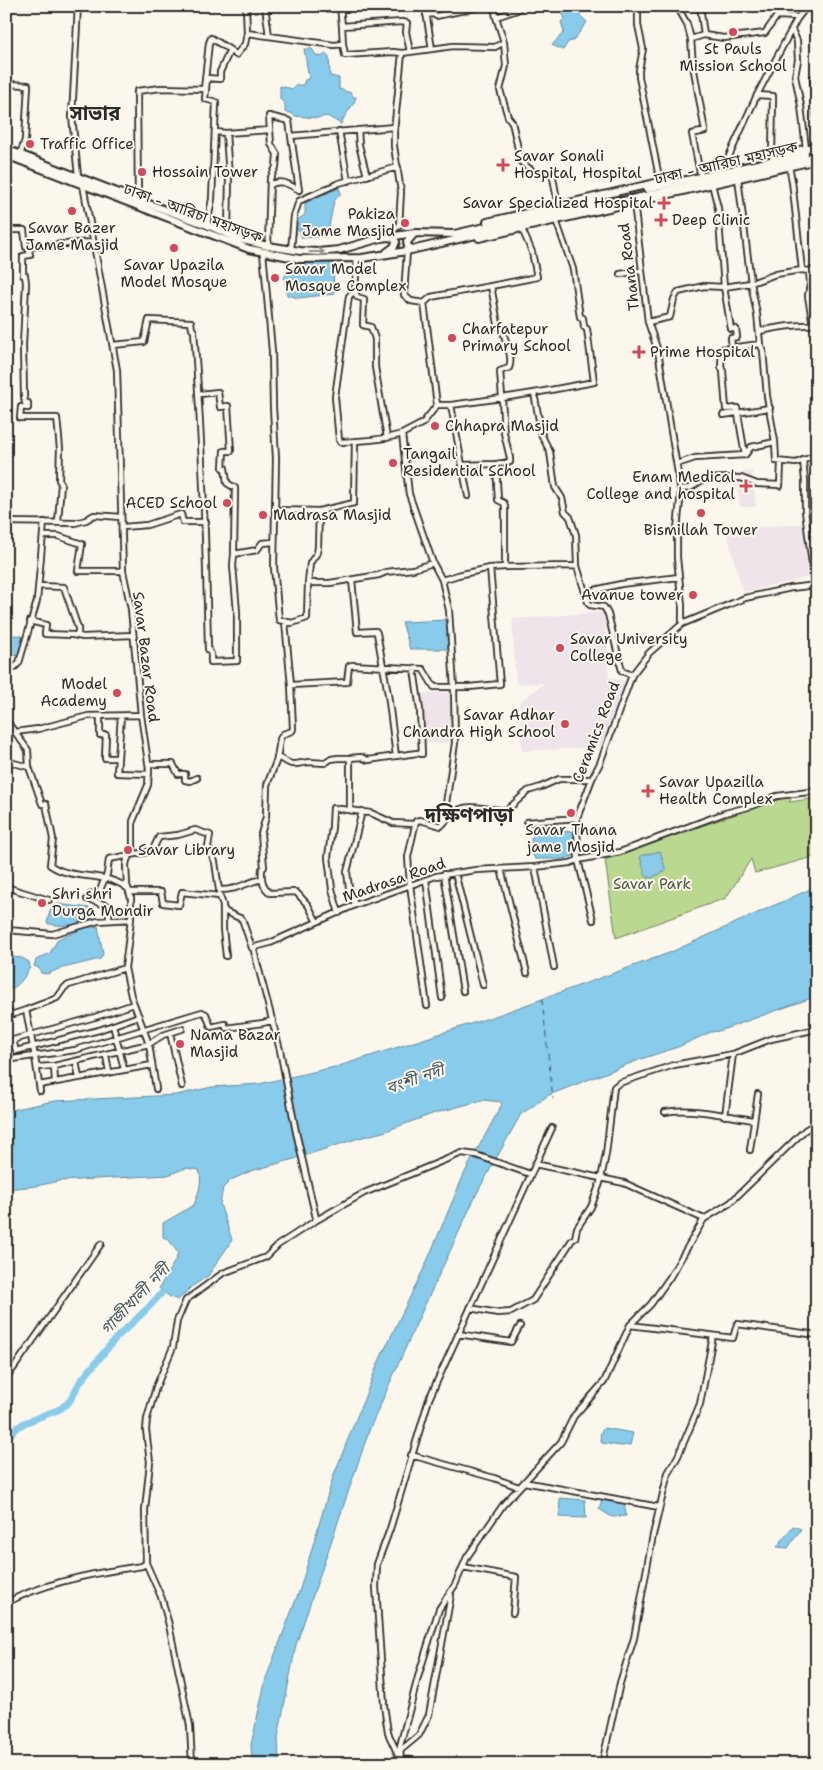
<svg xmlns="http://www.w3.org/2000/svg" width="823" height="1770" viewBox="0 0 823 1770" font-family="'Shantell Sans','Noto Sans Bengali',sans-serif">
<rect width="100%" height="100%" fill="#fbf7ec"/>
<filter id="ink" filterUnits="userSpaceOnUse"><feTurbulence type="fractalNoise" baseFrequency=".02" numOctaves="2"/><feDisplacementMap in="SourceGraphic" scale="10" xChannelSelector="R" yChannelSelector="G"/><feConvolveMatrix kernelMatrix="1 2 1 2 8 2 1 2 1" color-interpolation-filters="sRGB"/></filter>
<g filter="url(#ink)">
<path fill="#eee4ea" d="M752 471 756 507H740L736 473Z
M808 523 811 577 743 592 726 530Z
M604 612 609 677 625 681 601 747 522 751 519 702 545 683 516 684 512 619Z
M454 692 455 743H419L414 694Z"/>
<path fill="#bad890" stroke="#72825e" d="M794 794 789 802 817 798V856L755 873 751 859 726 898 616 938 605 860 739 813V809L759 806Z"/>
<path fill="#89cbea" stroke="#638b9e" d="M554 6 572 8 587 22 573 41 568 42 563 50 552 45 564 32 561 22 565 18 558 8 555 10Z
M304 49H312L316 55 322 57 326 53 329 57 330 76 339 78V89L351 93 353 97H356C354 106 345 113 341 124L327 116 318 118 295 116 291 113 285 112V104L280 99V86L293 89 296 85H303L305 80 309 78Z
M339 188 341 193 334 201 327 236 302 238 300 233 301 230H296L297 220 305 215V203Z
M297 263H333L334 294 298 298 287 295 284 277Z
M446 620 450 649H410L402 622Z
M17 635 22 636 23 641 18 655 6 656V636Z
M575 831 576 855 564 859H535L532 853 531 838 537 833Z
M660 851 666 871 651 878 647 877 645 874 640 856Z
M817 886V996L719 1031 711 1032 678 1047 644 1058 549 1095C539 1101 531 1108 521 1114L478 1191 417 1322 370 1428 296 1645 278 1737 279 1764H252L251 1745 266 1678 300 1589 333 1477 379 1361 425 1266 464 1174 502 1104 501 1102 483 1100 432 1114 383 1132 359 1138 294 1159 251 1171 231 1180 223 1188 220 1204 232 1240 208 1276 191 1287 178 1300 170 1297 159 1288 176 1259 178 1253 169 1240 163 1237V1223L194 1205C198 1194 203 1182 199 1170L186 1168 168 1175 60 1181 36 1186 6 1189V1111L54 1101 176 1095 212 1087 259 1084 339 1066 498 1015 669 953Z
M57 904 90 908 95 912C94 925 57 928 47 923 49 915 49 908 57 904Z
M98 926 103 954 100 959 59 969 47 974 41 973 39 968 34 966 36 960 50 953 58 939 85 928Z
M12 957 22 958 29 962 30 967C26 976 17 989 7 990L6 961Z
M604 1428 633 1433 630 1445 621 1446 602 1443C599 1439 600 1431 604 1428Z
M560 1498 585 1500 586 1518 559 1517Z
M602 1499 624 1501 626 1516 612 1517 599 1509Z
M793 1526 801 1529 788 1548 777 1547Z"/>
<g fill="none" stroke-linecap="round" stroke-linejoin="round">
<path stroke="#638b9e" stroke-width="1" d="M6 1033 11 1056
M6 1096 12 1078 11 1060
M6 1097 7 1113"/>
<path stroke="#89cbea" stroke-width="7" d="M6 1441 13 1431 24 1423 60 1409 69 1402 80 1382 116 1338 147 1309 168 1286"/>
<path stroke="#475b64" stroke-width="1" stroke-dasharray="6 5" stroke-linecap="butt" d="M542 999 553 1099"/>
<defs>
<path id="minor" d="M246 6 247 33
M265 6 269 36
M340 6 342 26
M638 6V25L643 49 639 70V77L660 182
M677 6 687 24 691 39 693 65 705 131 692 134 700 173
M426 15 433 14 436 16 484 6
M496 17 517 10 521 6
M792 30 797 41 798 60 795 76 801 106 806 149
M704 35 724 38 765 33 777 16 798 17
M691 39 704 35 700 6
M504 42 506 66 500 90 508 117 512 122 521 162 535 173 552 172 558 205
M343 44 345 55 393 52 402 53
M432 49 453 46 495 47 504 42 496 17 494 6
M817 78H813L817 120
M6 84 28 85 25 140 20 155
M757 95 773 96 772 156
M270 130 269 116 289 121 291 136 394 127
M358 130 359 145 367 176
M339 131 348 181
M215 132 226 133 270 130 271 144 277 154 276 167 270 179 268 246
M226 133 229 177 228 234
M789 166 792 181 802 270 809 271 810 284 808 296 813 325
M724 167 757 95 797 19 807 6
M78 176 72 116 78 6
M738 178 751 283 776 274 802 270
M83 185 117 370 123 571 131 609 141 715 149 769 148 785 133 821V850L127 860 126 865 127 885 131 898V919L125 968 131 996 149 1044 156 1089
M270 185C281 179 288 184 299 190L291 136
M138 200 137 91 161 88 204 89 209 43 211 38 230 50
M634 202 648 322 658 351 681 492 677 529V558L682 605V624
M207 225 212 199 216 102 205 99 207 78 220 79V72L230 50 236 55 245 44 247 33 334 45 343 44 342 26 402 22 407 23 406 32 410 52
M522 229 532 252 537 277 491 286 498 324V326L502 327C504 340 514 356 509 368L500 371 502 398 534 393 542 436 550 452 555 487 562 498 565 512 570 517 576 535 577 566
M6 230H24L26 247 93 242
M382 237 399 226 401 192 394 146V132L402 53 432 49 425 6
M28 246 30 255 23 256V275H25L26 283 23 345 24 396 25 403H28V408L21 407 20 418H57L60 449 59 480 61 483 58 522
M291 250 294 216 299 201 339 183 398 167
M407 251 404 295 411 301 424 303 437 405H451L462 465 496 464 498 500 504 503 505 506V567L577 566 588 602 590 605 604 607 608 614 622 671 632 675
M263 252 272 351 273 407 276 458 274 567 279 620 292 623 307 618 308 583H330L379 575 386 572 413 569 433 563
M357 258 355 291 349 296 335 397 339 440 340 442C361 441 382 440 402 434
M809 271 817 269
M620 274 641 271
M355 291 357 297 364 299 363 325 371 327 375 339V367L387 438
M424 303 431 297 491 286
M648 322 670 317 674 299 678 292 704 286 724 287 731 329H736L737 337 731 338 732 347
M760 331C779 327 797 324 816 325L817 326
M113 345 144 342 149 320 191 322 192 329 194 331C202 437 206 543 208 649L211 654V662L237 661V612L233 566 234 554 257 550 262 543 274 542
M534 393 594 382 587 329 584 327 583 318 580 317 573 269 556 220
M200 394 218 392 220 407 228 406 231 451H224L223 468H225L227 483 235 488 234 554
M451 405 502 398 504 433 510 458V462L496 464
M723 415 770 408
M775 442 776 461 796 463 817 455
M745 455 751 447 775 442 767 396 763 350 760 344
M803 460 805 481V511L817 602
M677 464 695 458 745 455 737 408 726 409 723 371 721 367 722 349 760 344 757 314 751 283 724 287 718 208 712 184
M462 465 468 496
M780 486 781 463
M681 489 690 488 704 479 731 478H741L757 484 780 485
M275 510 319 511 354 503 355 441
M6 522 75 523 86 520 94 515 121 517
M123 527 147 525 181 514 183 522H206
M44 536H58L82 544 78 571H123
M352 580 357 632 376 631 377 633 388 694 396 756
M442 580 458 575 490 568
M308 583 310 563 317 553 318 547 319 511
M39 586 64 587 78 628V636
M586 592 621 584 679 577
M30 621 46 625 45 634 73 635 83 637 133 635
M285 622 291 685
M6 671 15 667 19 663 37 601 44 522
M100 716V735H106L105 758H118L117 773 149 774
M6 720 28 750 29 767 42 804H46L53 839 50 865C73 881 105 871 127 888
M15 732 38 729 88 716 141 715
M277 757 291 764H296L309 762 325 763 331 759 338 758H350V810
M118 758 121 716
M350 758 361 757 368 760 417 753 422 754 420 710 414 669
M6 761 29 767
M149 764H173L178 774H185V780L190 781 197 778
M527 822 577 818
M444 823C463 797 480 811 507 810L528 791 541 787 559 779H592
M535 867 554 967
M501 869 527 973
M455 873 483 985
M444 874 463 991
M426 880 442 998
M6 887 49 900
M129 892H161L163 903 179 905 182 892 219 896
M219 894 223 905V929L226 956
M355 905 349 888 347 872 362 811
M223 908 226 912 242 919 252 948
M339 913 332 889 328 857 332 827 333 808 371 813 393 823 415 824
M109 920V906L87 899 91 894 99 892 107 874 109 859 152 851 159 837 178 835 195 830 210 835 208 847 215 862 219 890C239 890 244 883 262 879
M593 920 578 860 577 818 592 779 600 763 632 675 649 653 682 624 745 598 791 588 817 585
M317 922 308 905 296 892 270 893C262 886 261 879 262 869L264 867 261 834 266 817 267 785 277 759 280 739 283 734 292 731 293 729 291 685 347 682 349 666 352 665 423 669 434 687H469L500 684 490 568 505 567
M8 930 52 934 98 921 131 919
M134 1004 95 1017 13 1040 16 1051 99 1030 139 1016
M427 1006 410 885 408 857 416 821 420 820 441 826 443 824 455 743 454 688 449 610 442 580 433 563 409 494 402 434 423 423 437 405
M6 1013 14 1014 26 1010
M113 1025 124 1069
M226 1028 263 1023 273 1020
M170 1033 182 1086
M106 1055 109 1072
M6 1060 75 1050 202 1012 206 1014 211 1027 225 1024
M76 1061 79 1078
M54 1066 55 1082
M37 1067 54 1066 149 1044 163 1035 182 1029
M39 1085 152 1065
M40 1091 35 1057 26 1010 57 998 65 987 69 985 125 968
M665 1112C691 1107 727 1116 753 1120
M725 1116 733 1054
M750 1150 758 1094
M535 1164 624 1183 704 1219
M315 1221 364 1193 462 1153 476 1155 530 1174
M470 1308 498 1313 511 1312 533 1300 572 1240 575 1238 577 1228 591 1207 600 1183 606 1154 614 1087 619 1083 674 1065 733 1054 771 1039 817 1029
M630 1325 733 1338 737 1324 817 1335
M458 1334 511 1342 520 1326
M6 1379 101 1244
M411 1455 494 1478 519 1487
M524 1482 659 1507
M463 1567 516 1577 513 1613
M6 1603C45 1582 98 1572 142 1566L146 1563
M401 1750 419 1735 429 1715 451 1595
M192 1764 190 1726 169 1625 162 1599 146 1563 145 1510 150 1462 146 1430 147 1419 156 1387 173 1347 177 1321 186 1300 223 1273 266 1257 278 1245 315 1221 316 1218 296 1132 280 1050 254 951 255 947 270 943 355 905 436 876 476 870 535 867 570 863 578 860 620 852 725 813 752 806 777 796 817 791
M401 1764 400 1746 418 1677 439 1609 455 1585 467 1557 503 1505 561 1442 574 1416 604 1382 630 1325 651 1304 670 1277 704 1219 730 1203 805 1130 817 1123
M430 1764 408 1760 401 1761 388 1733 384 1705 376 1587 377 1564 390 1529 429 1399 552 1128
M602 1764 620 1683 634 1638 653 1535 668 1473 678 1456 700 1404 713 1336"/>
<path id="highway" d="M6 149 127 196 207 225 239 239 268 246 300 251 318 252 339 250 381 238 415 233 454 234 598 201
M787 153 817 146
M6 155 249 249 300 259 362 258 407 251 817 156
M647 189 805 153
M487 222 672 179
M479 238 817 160
M413 249 408 247 407 242 414 234
M387 252 394 247 396 242 394 238 388 237"/>
</defs>
<use href="#minor" stroke="#2b2b2b" stroke-width="8"/>
<use href="#highway" stroke="#2b2b2b" stroke-width="10"/>
<use href="#minor" stroke="#fbf7ec" stroke-width="4.5"/>
<use href="#highway" stroke="#fbf7ec" stroke-width="6"/>
</g>
<defs><path id="oneway-shaft" d="M-6 0H5M1.5-3L5.5 0L1.5 3" fill="none" stroke-width="1.6" stroke-linecap="round" stroke-linejoin="round" transform="scale(1.25)"/></defs>
<use stroke="#93918c" href="#oneway-shaft" transform="translate(317 252)"/>
</g>
<g fill="#d1495b" stroke="#fbf7ec" stroke-width="2">
<circle cx="733" cy="32" r="5"/>
<circle cx="30" cy="144" r="5"/>
<path d="M500.5 157.5h5v5h5v5h-5v5h-5v-5h-5v-5h5z"/>
<circle cx="142" cy="172" r="5"/>
<path d="M661.5 195.5h5v5h5v5h-5v5h-5v-5h-5v-5h5z"/>
<circle cx="72" cy="211" r="5"/>
<path d="M658.5 212.5h5v5h5v5h-5v5h-5v-5h-5v-5h5z"/>
<circle cx="405" cy="223" r="5"/>
<circle cx="174" cy="248" r="5"/>
<circle cx="275" cy="278" r="5"/>
<circle cx="452" cy="338" r="5"/>
<path d="M636.5 344.5h5v5h5v5h-5v5h-5v-5h-5v-5h5z"/>
<circle cx="435" cy="426" r="5"/>
<circle cx="393" cy="463" r="5"/>
<path d="M743.5 478.5h5v5h5v5h-5v5h-5v-5h-5v-5h5z"/>
<circle cx="227" cy="503" r="5"/>
<circle cx="701" cy="513" r="5"/>
<circle cx="263" cy="515" r="5"/>
<circle cx="693" cy="595" r="5"/>
<circle cx="560" cy="648" r="5"/>
<circle cx="117" cy="693" r="5"/>
<circle cx="565" cy="724" r="5"/>
<path d="M645.5 783.5h5v5h5v5h-5v5h-5v-5h-5v-5h5z"/>
<circle cx="571" cy="813" r="5"/>
<circle cx="128" cy="850" r="5"/>
<circle cx="42" cy="903" r="5"/>
<circle cx="180" cy="1044" r="5"/>
</g>
<g text-anchor="middle" dominant-baseline="central" stroke-width="4" stroke-linejoin="round" paint-order="stroke">
<g font-size="15" fill="#2b2b2b" stroke="#fbf7ec" text-anchor="start">
<text x="733" y="49" text-anchor="middle">St Pauls<tspan x="733" dy="17">Mission School</tspan></text>
<text x="40" y="144">Traffic Office</text>
<text x="514" y="156">Savar Sonali<tspan x="514" dy="17">Hospital, Hospital</tspan></text>
<text x="152" y="172">Hossain Tower</text>
<text x="653" y="203" text-anchor="end">Savar Specialized Hospital</text>
<text x="395" y="214" text-anchor="end">Pakiza<tspan x="395" dy="17">Jame Masjid</tspan></text>
<text x="672" y="220">Deep Clinic</text>
<text x="72" y="228" text-anchor="middle">Savar Bazer<tspan x="72" dy="17">Jame Masjid</tspan></text>
<text x="174" y="265" text-anchor="middle">Savar Upazila<tspan x="174" dy="17">Model Mosque</tspan></text>
<text x="285" y="269">Savar Model<tspan x="285" dy="17">Mosque Complex</tspan></text>
<text x="462" y="329">Charfatepur<tspan x="462" dy="17">Primary School</tspan></text>
<text x="650" y="352">Prime Hospital</text>
<text x="445" y="426">Chhapra Masjid</text>
<text x="403" y="454">Tangail<tspan x="403" dy="17">Residential School</tspan></text>
<text x="735" y="477" text-anchor="end">Enam Medical<tspan x="735" dy="17">College and hospital</tspan></text>
<text x="217" y="503" text-anchor="end">ACED School</text>
<text x="273" y="515">Madrasa Masjid</text>
<text x="701" y="530" text-anchor="middle">Bismillah Tower</text>
<text x="683" y="595" text-anchor="end">Avanue tower</text>
<text x="570" y="639">Savar University<tspan x="570" dy="17">College</tspan></text>
<text x="107" y="684" text-anchor="end">Model<tspan x="107" dy="17">Academy</tspan></text>
<text x="555" y="715" text-anchor="end">Savar Adhar<tspan x="555" dy="17">Chandra High School</tspan></text>
<text x="659" y="782">Savar Upazilla<tspan x="659" dy="17">Health Complex</tspan></text>
<text x="571" y="830" text-anchor="middle">Savar Thana<tspan x="571" dy="17">jame Mosjid</tspan></text>
<text x="138" y="850">Savar Library</text>
<text x="52" y="894">Shri shri<tspan x="52" dy="17">Durga Mondir</tspan></text>
<text x="190" y="1035">Nama Bazar<tspan x="190" dy="17">Masjid</tspan></text>
</g>
<g font-size="15" fill="#2b2b2b" stroke="#fbf7ec">
<text transform="translate(726 163) rotate(-13)">ঢাকা - আরিচা মহাসড়ক</text>
<text transform="translate(193 213) rotate(20)">ঢাকা - আরিচা মহাসড়ক</text>
<text transform="translate(629 267) rotate(-97)">Thana Road</text>
<text transform="translate(146 657) rotate(83)">Savar Bazar Road</text>
<text transform="translate(596 732) rotate(-69)">Ceramics Road</text>
<text transform="translate(394 880) rotate(-19)">Madrasa Road</text>
</g>
<g font-size="15" fill="#4f5644" stroke="#fbf7ec">
<text x="652" y="884">Savar Park</text>
</g>
<g font-size="16" font-style="italic" fill="#475b64" stroke="#fbf7ec">
<text transform="translate(415 1079) rotate(-19)">বংশী নদী</text>
<text transform="translate(135 1299) rotate(-46)">গাজীখালী নদী</text>
</g>
<g font-size="20" font-weight="bold" fill="#2b2b2b" stroke="#fbf7ec">
<text x="95" y="113">সাভার</text>
<text x="469" y="815">দক্ষিণপাড়া</text>
</g>
</g>
<rect width="823" height="1770" fill="none" stroke="#fbf7ec" stroke-width="25"/>
<rect x="12" y="12" width="798" height="1745" fill="none" stroke="#2b2b2b" stroke-width="2" filter="url(#ink)"/>
</svg>
